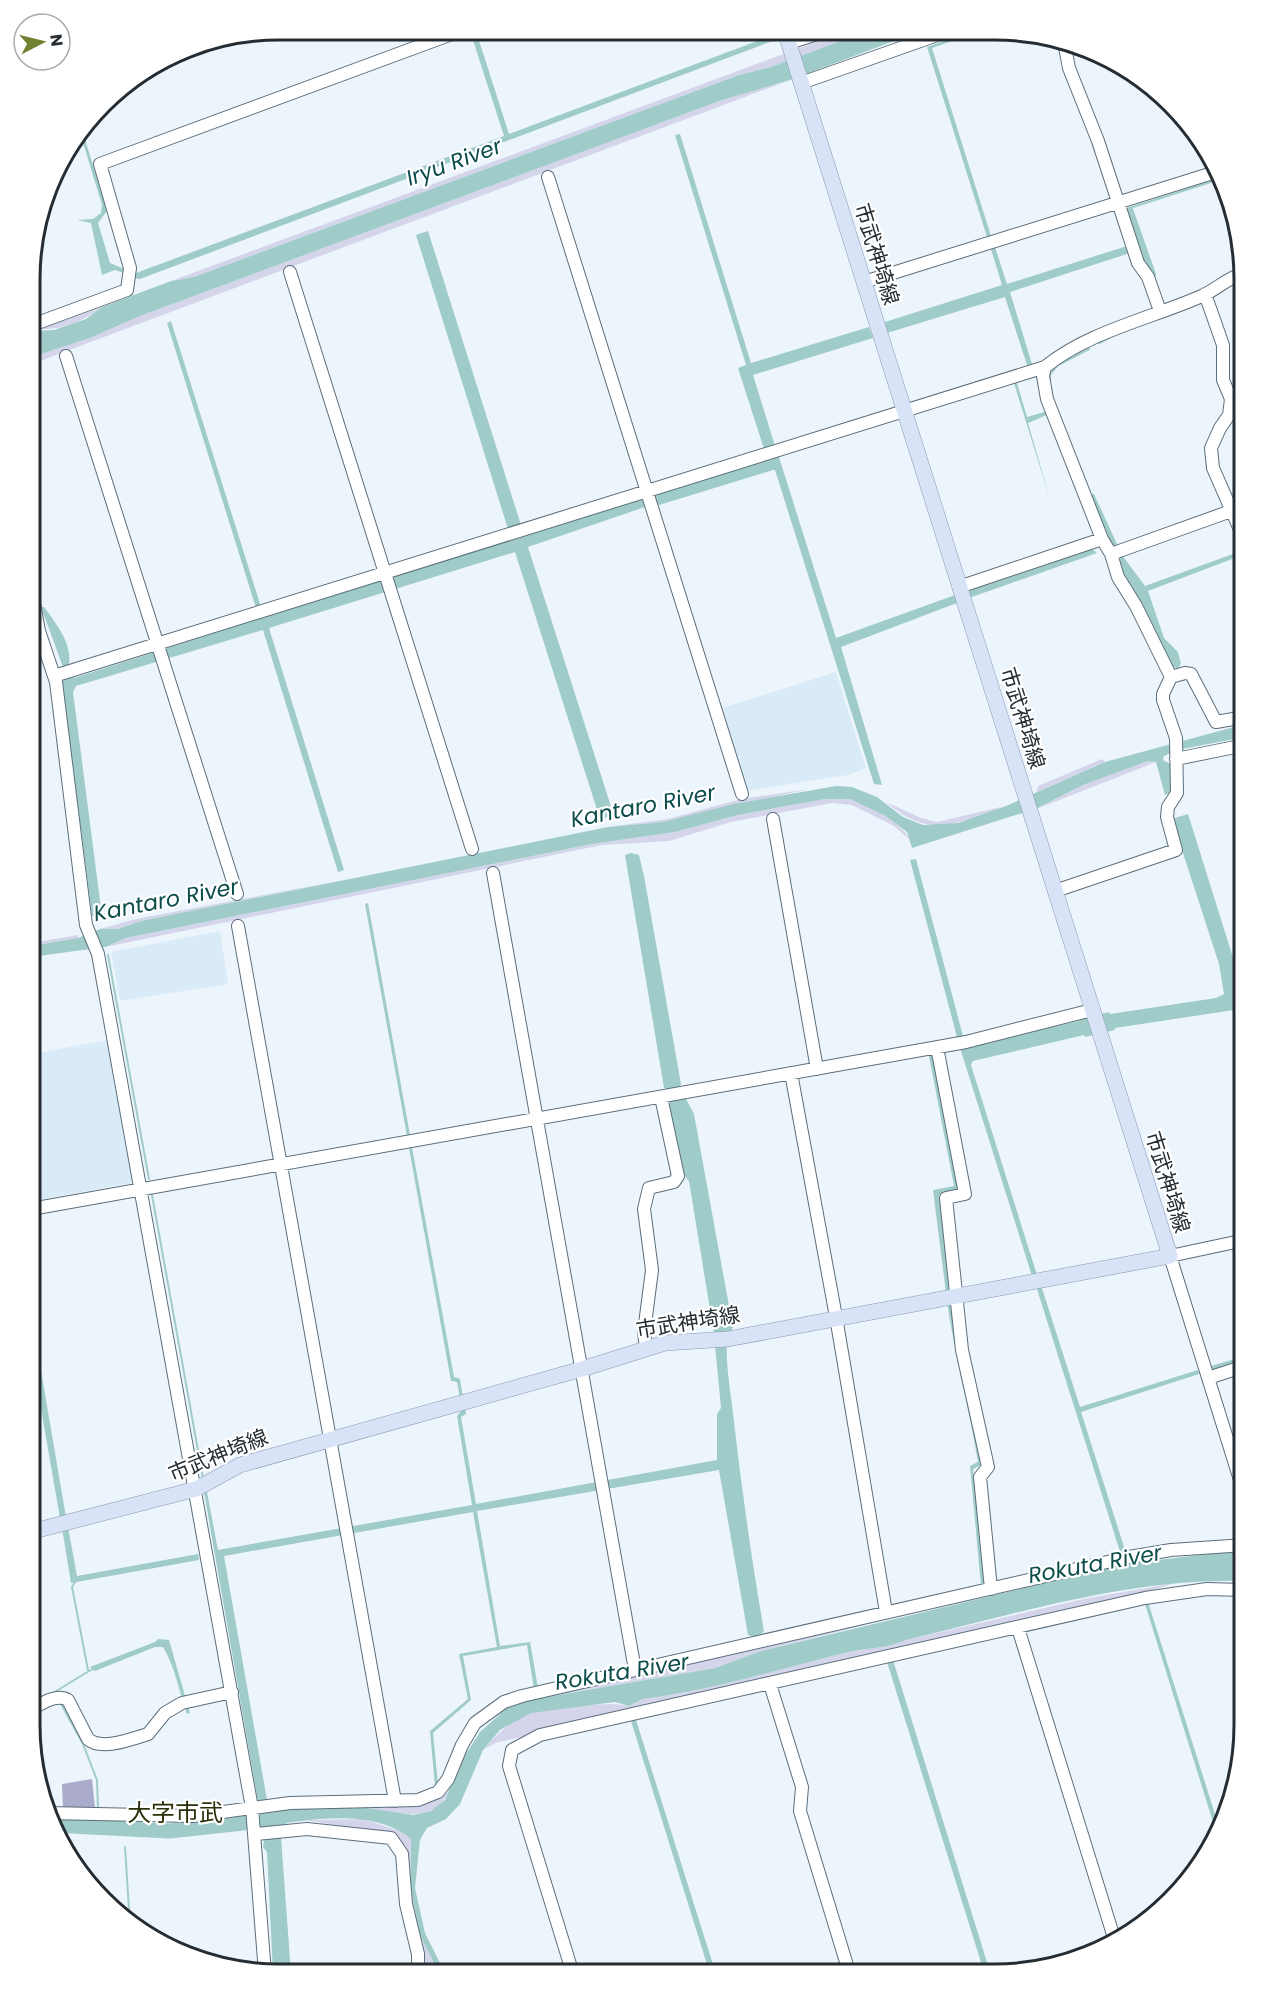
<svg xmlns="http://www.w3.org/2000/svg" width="1275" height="2005" viewBox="0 0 1275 2005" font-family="Poppins,'Noto Sans JP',sans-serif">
<rect width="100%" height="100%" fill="#edf5fc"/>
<path fill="#d9ebf7" d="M741 31H776L744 43Z
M836 672 866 768 848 775 744 791 719 709Z
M220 931 228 984 120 1001 111 952Z
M108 1040 133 1183 31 1201V1054Z"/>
<path fill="#d4d4ea" d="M843 32H864L771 67 739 75 194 277 171 281Z
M790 80 32 364V357L90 338 140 316 722 100Z
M102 307C84 321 63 330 40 329Z
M1102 759 1105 762 1037 792 1038 786Z
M1148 761 1156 762 1039 808 1083 785Z
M809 789 663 822 608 827 668 819 741 799Z
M825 799C833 799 842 798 849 799 866 802 903 824 910 840L894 826 852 805 832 803 731 822 669 841 602 845 105 947 126 938 592 844 675 832 738 815Z
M886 802 921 818 937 822 1005 806C955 824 931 840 886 802Z
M343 880 141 921 118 929H100L136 919Z
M78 935V938L31 946V943Z
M1175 1583 1140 1594 495 1743 483 1750C496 1735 511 1720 531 1713 551 1707 610 1701 629 1706L643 1699C711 1690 777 1670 844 1653 868 1647 882 1650 906 1640L1088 1598Z
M953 1603 761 1651 715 1668 538 1698Z
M448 1792C436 1825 394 1812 367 1808L429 1803Z
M363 1819 403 1832 411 1839V1890L420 1935 439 1973H433C411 1947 402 1871 396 1836L306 1820Z"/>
<path fill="#ababcb" d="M92 1779 95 1808 63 1809 62 1784Z"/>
<path fill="#9fccc8" d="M470 31H476L509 134 776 34 778 39 140 279 134 278 136 273 504 136Z
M864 32H918L790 80 722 100 140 316 90 338 32 357V331L54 330 86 319 102 307 171 281 194 277 739 75 771 67Z
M970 32H978L932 48 991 236 987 237 927 47Z
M83 133 107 211 98 223 110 263 124 269V273L115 270 102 275 91 223 77 220 93 219 101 213 102 205 81 136Z
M680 134 751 363 869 327 873 338 753 375 775 446 764 449 738 368 746 365 675 135Z
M1132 206 1156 274 1155 281 1144 264 1126 208Z
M428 231 521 525 508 529 416 235Z
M1127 246 1130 253 1010 292 1032 364 1027 365 1005 297 887 333 885 322 1002 285 991 249 995 247 1007 284Z
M171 321 261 607 256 608 167 323Z
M1039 373V376L1017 383 1027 417 1048 411 1049 414 1028 423 1050 499 1013 380Z
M776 456 779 457 836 638 955 595 957 603 841 647 882 785 874 784 775 470H773L659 505 645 507 528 547 614 816 600 819 515 552 269 628 344 870 338 872 263 630 76 686 73 692 102 916H92L62 681 67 678 41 607H44C54 621 66 635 69 653 70 661 68 667 70 676L74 678 379 580 392 579 394 576 639 499 654 498 657 494Z
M1091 494H1094L1122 555 1145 586 1244 550 1245 554 1148 591 1164 638 1178 652 1181 664 1178 668 1172 667 1120 573 1119 556 1116 547 1106 539Z
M1092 549 1097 553 969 598 967 591Z
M1245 724V737L1177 750 1164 756 1163 760 1172 765 1173 791 1165 795 1156 762 1148 761 1083 785 1038 808 912 848 907 832 884 815 850 799H825L738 815 675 832 592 844 126 938 105 947 31 957V946L78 938 100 929H118L141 921 608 827 663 822 734 804 836 786 852 787 877 797 903 817 923 825 958 823 1006 806 1105 762Z
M1188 814 1245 996 1240 1010 1245 1027V1043L1234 1010 1115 1028V1030L1085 1037 1084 1035 973 1061 971 1065 1037 1275 1032 1276 960 1048 1079 1021V1019L1109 1012 1110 1014 1216 998 1224 994 1219 964 1172 819Z
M631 853 639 855 644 876 681 1084 678 1089 680 1098 686 1099 694 1114 733 1328 727 1335C725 1364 731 1393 734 1422 742 1492 752 1562 764 1631L758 1638 748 1635 719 1470 477 1511 500 1646 530 1642 538 1688 534 1689 527 1645 463 1656 471 1700 433 1733 438 1784 435 1787 430 1731 468 1699 459 1654 497 1647 473 1512 224 1556 267 1800 258 1802 204 1492H207L218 1550 472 1505 457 1416 465 1406 466 1414 461 1417 476 1504 717 1460V1414L721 1408 714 1334 689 1181 683 1174 668 1103 673 1100 671 1090 664 1088 625 855Z
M916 859 963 1036 957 1037 910 860Z
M368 903 410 1135 407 1136 365 904Z
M934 1055 960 1190 939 1195 950 1292 946 1293 933 1190 954 1186 929 1056Z
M412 1147 454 1377 460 1379 463 1397 460 1398 457 1382 451 1381 409 1148Z
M1041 1285 1080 1407 1198 1370 1199 1374 1081 1412 1126 1553 1121 1555 1036 1286Z
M952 1301 981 1465 973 1469 985 1586H981L970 1466 978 1462C969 1408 955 1356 947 1302Z
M31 1312 66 1517 60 1518 31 1351Z
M1245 1356V1360L1212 1370 1211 1366Z
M68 1527 77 1576 198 1554 199 1560 71 1583 62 1528Z
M1225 1552H1245L1244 1581C1130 1578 1016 1614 906 1640 882 1650 868 1647 844 1653 777 1670 711 1690 643 1699L629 1706 615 1702 531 1713 500 1730 483 1750 460 1804 446 1819 427 1828 420 1840 415 1888 425 1933 445 1973H439L420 1935 411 1890V1839C372 1807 307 1820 262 1827L260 1813 300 1808H367L413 1815 431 1811 445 1800 458 1766 480 1732 507 1708 529 1700 715 1668 761 1651 1125 1564Z
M1148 1602 1220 1830 1217 1835 1145 1604Z
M158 1639 169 1640 190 1713 187 1714C179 1692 175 1666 163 1647H155L95 1671 90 1667 155 1642Z
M893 1660 991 1975H985L887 1662Z
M636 1720 716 1974H710L631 1721Z
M273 1836 281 1837 291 1973H273L267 1852 263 1847 264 1840Z"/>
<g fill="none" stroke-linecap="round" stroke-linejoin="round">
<path stroke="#9fccc8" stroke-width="2" d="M796 33 801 32
M1133 207 1223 178
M1099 343 1115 335
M1050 384V374L1058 365 1089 349
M1236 421 1245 418
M108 955 149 1179
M152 1195 203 1478
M75 1582 72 1587 88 1670
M53 1693 94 1668
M60 1702 83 1744 97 1780 98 1808
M125 1847 130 1925"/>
<path stroke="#9fccc8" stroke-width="15" d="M51 1825 169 1831 280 1819"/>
<defs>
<path id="minor" d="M1064 42 1069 68 1098 141 1138 263 1148 277 1160 311
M789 43 823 32
M801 83 946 32
M548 177 742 794
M290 272 472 849
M864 282 1219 171
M1205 294 1223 345V380L1231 399 1229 415 1220 428 1211 448 1213 468 1245 541
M32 325 127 290 130 268 100 164 460 31
M66 356 237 894
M1045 367 1043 376 1047 399 1102 539
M959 587 1102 539 1111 554 1245 506
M32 592 39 631 56 682 86 925 98 954 252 1808 265 1973
M54 676 1045 367C1089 331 1153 318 1204 295 1218 288 1229 277 1244 273
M1171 677 1185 673 1191 674 1216 722 1245 717
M1176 759 1245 745
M773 819 817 1069
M493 873 635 1670
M1055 891 1176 850 1167 817 1168 807 1177 793 1176 738 1163 700V694L1171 677 1136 606 1118 577 1111 554
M238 926 395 1801
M937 1047 965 1194 946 1198 962 1350 988 1467 980 1477 991 1589
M791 1073 836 1317 886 1612
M31 1209 966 1042 1092 1010
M646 1348 644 1332 652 1270 644 1209 649 1188 674 1182 678 1176 661 1097
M1208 1378 1245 1366
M1245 1496 1170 1256 1245 1240
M1018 1628 1115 1941
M770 1684 802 1787 800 1811 850 1975
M30 1710C41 1704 56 1693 68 1700L88 1739C101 1751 132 1739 148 1734L165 1713 182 1703 232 1692
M47 1813 193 1816 290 1803 418 1800 438 1792 448 1779 462 1745 475 1723 504 1702 522 1696 1129 1557 1171 1550 1245 1545
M256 1834 307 1829 391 1838 402 1854 406 1904 418 1954V1965L413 1973
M1071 1960 1099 1951
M573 1974 509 1766 512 1750 540 1735 1145 1598 1207 1589 1244 1590"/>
<path id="major" d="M30 1532 196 1489 240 1465 582 1369 665 1343 728 1339 1170 1256 785 31"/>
</defs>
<use href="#minor" stroke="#5b6e7c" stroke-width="14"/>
<use href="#major" stroke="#8898b0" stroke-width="16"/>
<use href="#minor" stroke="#fff" stroke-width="12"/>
<use href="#major" stroke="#d8e3f8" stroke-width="15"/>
</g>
<g text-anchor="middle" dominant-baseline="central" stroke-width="4.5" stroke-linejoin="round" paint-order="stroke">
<g font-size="21" fill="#252d33" stroke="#fff">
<text transform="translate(877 254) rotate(73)">市武神埼線</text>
<text transform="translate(1023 718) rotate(73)">市武神埼線</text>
<text transform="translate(1168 1182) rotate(73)">市武神埼線</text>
<text transform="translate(688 1322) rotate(-9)">市武神埼線</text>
<text transform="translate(218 1455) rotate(-22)">市武神埼線</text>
</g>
<g font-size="22" font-style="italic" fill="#0b4d4a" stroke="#fff">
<text transform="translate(454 162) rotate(-20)">Iryu River</text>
<text transform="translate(643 806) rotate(-11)">Kantaro River</text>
<text transform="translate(166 900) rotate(-11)">Kantaro River</text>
<text transform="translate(1095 1564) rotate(-10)">Rokuta River</text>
<text transform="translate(622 1672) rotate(-9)">Rokuta River</text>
</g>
<g font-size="24" fill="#2a310a" stroke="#fff">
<text x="175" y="1812">大字市武</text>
</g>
</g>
<path d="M0 0H1275V2005H0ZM279 40H995A239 239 0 0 1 1234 279V1725A239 239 0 0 1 995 1964H279A239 239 0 0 1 40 1725V279A239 239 0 0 1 279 40Z" fill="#fff" fill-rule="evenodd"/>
<path fill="none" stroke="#252d33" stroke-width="3" d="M279 40H995A239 239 0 0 1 1234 279V1725A239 239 0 0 1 995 1964H279A239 239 0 0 1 40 1725V279A239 239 0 0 1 279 40Z"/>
<g transform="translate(42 42) rotate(83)"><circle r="28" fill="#ffffff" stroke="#a8abad" stroke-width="1.5"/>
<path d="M0-4.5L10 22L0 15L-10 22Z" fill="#718231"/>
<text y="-9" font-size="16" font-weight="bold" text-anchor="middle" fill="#252d33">N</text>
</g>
</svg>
